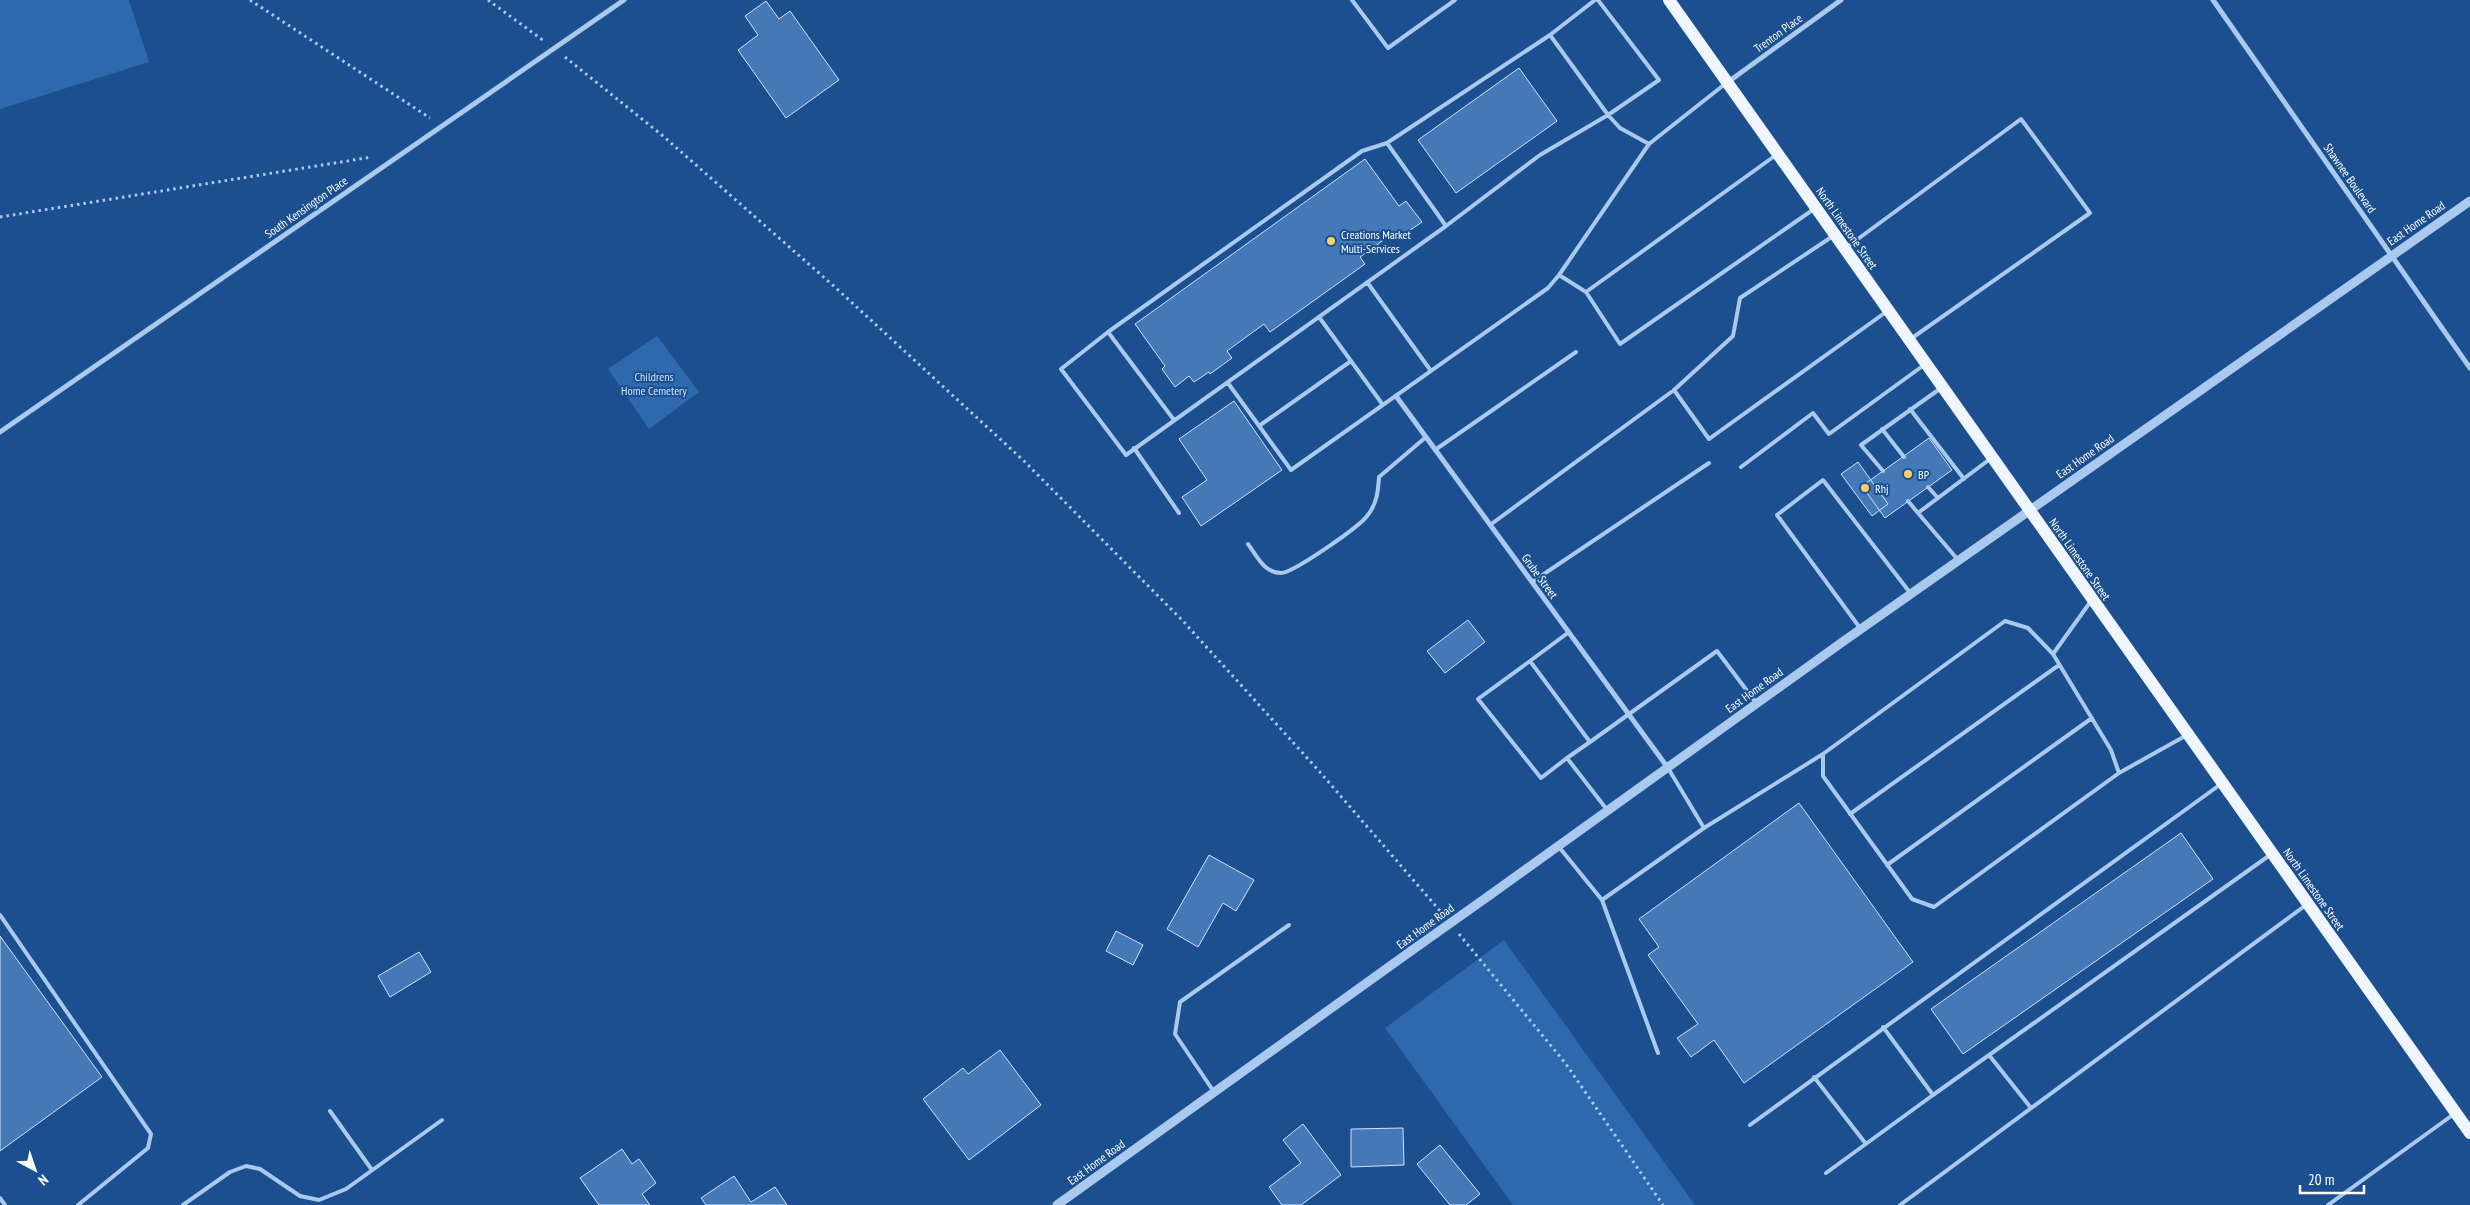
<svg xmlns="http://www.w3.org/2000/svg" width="2470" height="1205" viewBox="0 0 2470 1205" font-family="'PT Sans Narrow',sans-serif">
<rect width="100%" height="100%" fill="#1b4f8f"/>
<path fill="#2e69ad" d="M0 0H129L149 62 0 109Z
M657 336 699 392 649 429 608 369Z
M1504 940 1695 1205H1513L1385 1028Z"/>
<path fill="#4478b7" stroke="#cfe3fa" d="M766 1 779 19 790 11 839 80 786 118 738 50 758 35 745 16Z
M1519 68 1557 121 1456 193 1418 140Z
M1365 159 1399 206 1406 201 1422 222 1396 240 1392 234 1360 257 1365 264 1270 332 1264 324 1227 351 1232 358 1210 374 1209 372 1194 382 1189 376 1175 387 1162 369 1165 366 1135 324Z
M1234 401 1282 470 1201 526 1182 497 1207 480 1179 439Z
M1929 438 1952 470 1885 518 1862 486Z
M1858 462 1888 504 1872 516 1841 474Z
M1468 620 1485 642 1445 673 1427 651Z
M1799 803 1913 962 1744 1083 1714 1040 1691 1057 1677 1038 1698 1024 1648 955 1659 947 1639 919Z
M2181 833 2213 879 1963 1054 1931 1009Z
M1209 855 1254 880 1236 911 1223 903 1198 947 1167 929Z
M1116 931 1143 945 1133 965 1106 951Z
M0 936 102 1077 0 1151Z
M419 952 431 972 390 997 378 976Z
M1000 1050 1041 1105 969 1160 923 1099 963 1068 968 1074Z
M1303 1124 1341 1175 1301 1205H1282L1269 1187 1301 1163 1283 1140Z
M1403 1128 1404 1165 1351 1167V1129Z
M1440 1145 1480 1194 1466 1205H1450L1417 1164Z
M622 1149 632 1164 639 1159 656 1183 642 1194 650 1205H599L580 1178Z
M734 1176 751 1202 775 1187 787 1205H706L701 1198Z"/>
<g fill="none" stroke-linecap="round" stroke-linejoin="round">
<path stroke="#a9c9ee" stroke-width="3" stroke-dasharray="2.5 4" stroke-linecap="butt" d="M250 0 430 118
M488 0 544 41
M565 57 663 136 836 288 1024 461 1182 620 1319 771 1441 912
M0 217 372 157
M1459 934 1566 1064 1663 1205"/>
<path stroke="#a9c9ee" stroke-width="4" d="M1352 0 1388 48 1455 0
M1595 0 1550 35 1387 143 1362 151 1108 332 1061 369 1126 455 1446 226 1540 155 1608 115 1659 80 1598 0
M1550 35 1608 115 1620 128 1649 144
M1387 143 1446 226
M1776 155 1586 292 1620 344 1814 209
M1847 247 2021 119 2090 213 1912 338
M1559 275 1586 292
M1367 282 1431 371
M1319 317 1383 405
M1108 332 1174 420
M1228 383 1291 470 1548 288 1559 275 1649 144 1725 84
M1674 390 1709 439 1886 312
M1910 409 1964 479
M1259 426 1351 361
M1882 429 1904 457
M1134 448 1179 513
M1435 450 1576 352
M1741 467 1813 413 1829 434 1924 365
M1883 471 1861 445 1941 388
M1928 487 1938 498
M1908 501 1918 513
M1490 525 1674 390 1733 336 1740 298 1833 236
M1248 544C1257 556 1264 573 1281 573 1293 573 1359 527 1367 516 1377 504 1378 492 1379 477L1426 437
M1959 561 1918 513 1990 459
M1532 582 1709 463
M2005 621 2028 628 2053 654 2111 750 2119 773 1934 907 1912 899 1823 776V754Z
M1860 628 1777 515 1823 480 1911 594
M2053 654 2091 601
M1530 661 1569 632
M1590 742 1717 651 1757 704
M1567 758 1590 742 1530 661 1478 699 1541 778 1567 758 1608 811
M1668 768 1704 828 1823 754
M2119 773 2187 735
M1850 814 2059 665
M1559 847 1602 900 1704 828
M1887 865 2092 718
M1602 900 1658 1053
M0 915 151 1134 148 1148 78 1205
M1883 1027 1933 1095 2270 855
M1989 1055 2031 1108
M1814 1077 1866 1144
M1214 1092 1175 1034 1180 1002 1289 925
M330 1111 372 1170
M1750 1125 2221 784
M1826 1173 1933 1095
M0 1198 5 1205
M183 1205 230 1172 246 1166 260 1169 300 1196 319 1200 346 1189 442 1120
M1900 1205 2306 905
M2328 1205 2454 1114"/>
<path stroke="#a9c9ee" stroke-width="5" d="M2213 0 2470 368
M1728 82 1841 0
M1396 396 1668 768
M0 432 624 0"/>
<path stroke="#a9c9ee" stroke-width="9" d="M1490 895 1841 643 2470 201
M1057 1205 1411 951"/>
<path stroke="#f0f6ff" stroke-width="12" d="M1669 0 2470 1133"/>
<path stroke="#a9c9ee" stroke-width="9" d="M1411 951 1490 895"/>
</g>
<g fill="#ffd166" stroke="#1b4f8f" stroke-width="2">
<circle cx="1331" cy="241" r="5"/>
<circle cx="1908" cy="474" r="5"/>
<circle cx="1865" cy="488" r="5"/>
</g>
<g text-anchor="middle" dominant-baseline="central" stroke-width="4" stroke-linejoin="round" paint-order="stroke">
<g font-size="12" fill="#fff" stroke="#1b4f8f">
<text transform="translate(1778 33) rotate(-36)">Trenton Place</text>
<text transform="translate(2350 178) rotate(55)">Shawnee Boulevard</text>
<text transform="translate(306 207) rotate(-35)">South Kensington Place</text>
<text transform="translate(2416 223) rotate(-35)">East Home Road</text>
<text transform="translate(1847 228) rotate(55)">North Limestone Street</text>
<text transform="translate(2085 456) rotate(-35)">East Home Road</text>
<text transform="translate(2080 559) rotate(55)">North Limestone Street</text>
<text transform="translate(1540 576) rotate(54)">Grube Street</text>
<text transform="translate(1754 690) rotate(-36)">East Home Road</text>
<text transform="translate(2314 889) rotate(55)">North Limestone Street</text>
<text transform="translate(1425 926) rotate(-36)">East Home Road</text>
<text transform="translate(1096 1162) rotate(-36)">East Home Road</text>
</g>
<g font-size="12" fill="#fff" stroke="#1b4f8f" text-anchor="start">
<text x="1341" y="234">Creations Market<tspan x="1341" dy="14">Multi-Services</tspan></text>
<text x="1918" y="474">BP</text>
<text x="1875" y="488">Rhj</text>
</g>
<g font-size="12" fill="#cfe3fa" stroke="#1b4f8f">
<text x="654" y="376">Childrens<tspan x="654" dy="14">Home Cemetery</tspan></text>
</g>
</g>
<g transform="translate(35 1170) rotate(140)" stroke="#1b4f8f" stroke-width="4" paint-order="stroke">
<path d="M0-4L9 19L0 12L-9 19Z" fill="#ffffff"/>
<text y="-8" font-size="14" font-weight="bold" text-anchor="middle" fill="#ffffff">N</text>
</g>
<path d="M2300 1185v8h64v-8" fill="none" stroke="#ffffff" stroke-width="2.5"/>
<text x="2308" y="1185" font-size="15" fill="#ffffff" stroke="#1b4f8f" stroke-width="4" paint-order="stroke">20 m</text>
</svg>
